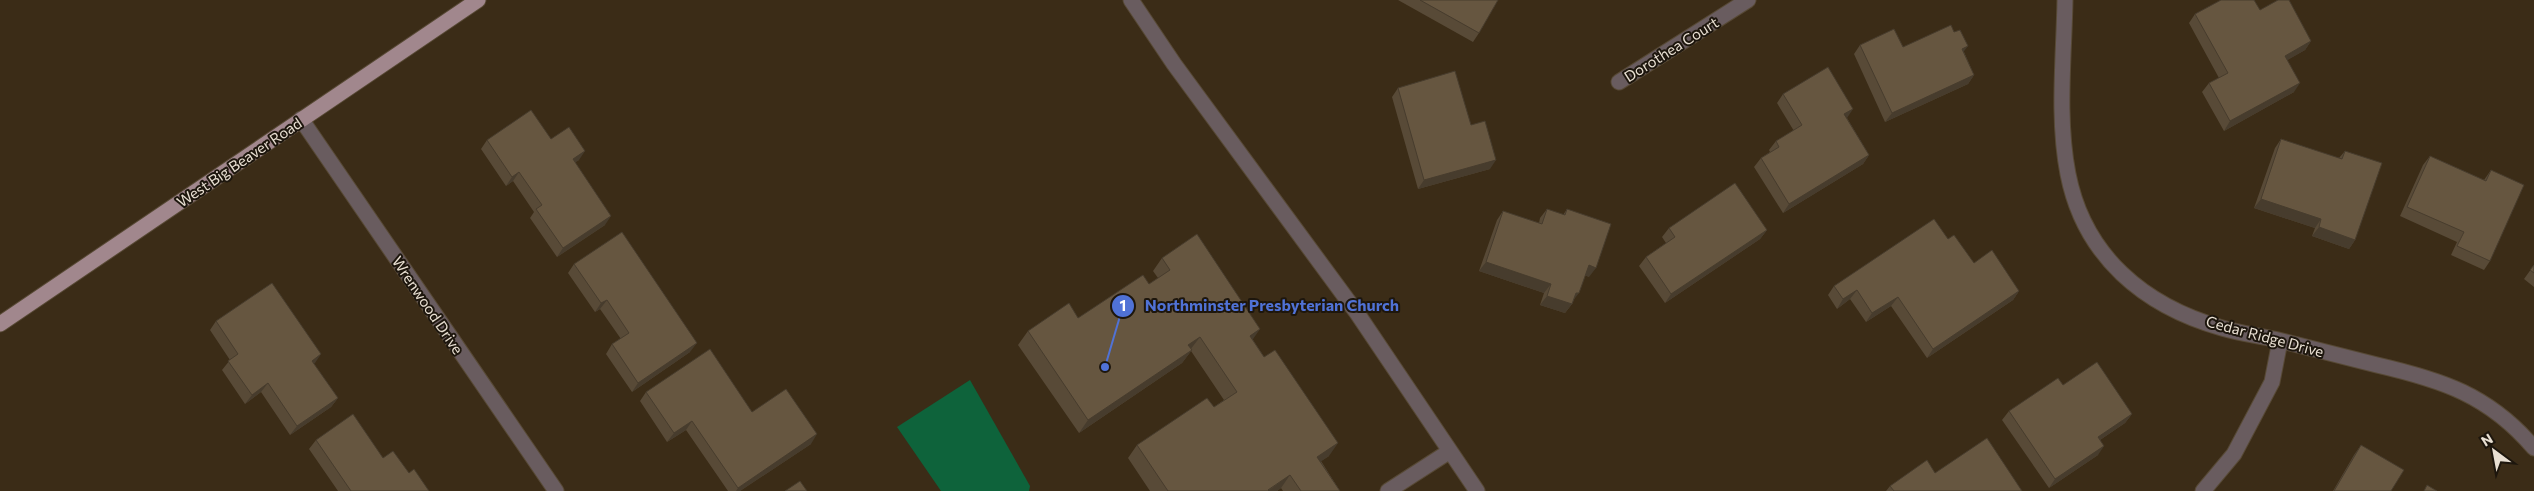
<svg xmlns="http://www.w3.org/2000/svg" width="2534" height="491" viewBox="0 0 2534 491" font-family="Commissioner,sans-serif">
<rect width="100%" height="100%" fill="#3b2c17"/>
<path fill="#0e633b" d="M970 380 1030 486 1029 491H941L897 427Z"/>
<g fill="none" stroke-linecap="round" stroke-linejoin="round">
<defs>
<path id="lane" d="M1131 0 1174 64 1357 313 1477 491
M1388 491 1450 451"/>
<path id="street" d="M2065 0C2064 57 2057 118 2068 174 2084 256 2144 306 2222 328 2242 334 2262 336 2282 341 2313 349 2345 357 2377 365 2442 380 2489 395 2534 448
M1619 82 1748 0
M301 119 556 491
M2203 491 2234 454 2272 382 2280 341"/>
<path id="primary" d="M0 324 478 0"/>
</defs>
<use href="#lane" stroke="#574935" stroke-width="17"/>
<use href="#street" stroke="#574935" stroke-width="17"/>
<use href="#primary" stroke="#574935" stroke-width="17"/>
<use href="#lane" stroke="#695c5f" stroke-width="15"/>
<use href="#street" stroke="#695c5f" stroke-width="15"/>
<use href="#primary" stroke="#a1878d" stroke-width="15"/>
</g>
<path fill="#584a37" d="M1398 0H1498L1479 33 1473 42Z
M2260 10 2311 41 2305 50 2287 60 2294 92 2224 131 2202 92 2209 83 2219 78 2189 23 2195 14Z
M1860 45 1964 52 1974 75 1968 84 1885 122 1854 54Z
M1398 88 1471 125 1490 169 1418 189 1392 97Z
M1783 94 1847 118 1869 155 1863 164 1783 213 1754 167 1761 158 1770 152 1769 150 1776 141 1794 131 1777 103Z
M551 139 579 160 575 162 605 225 557 257 530 218 534 212 513 181 506 186 481 149 487 140Z
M2281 139 2339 158 2345 151 2355 240 2349 249 2312 236 2315 228 2254 208 2275 148Z
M2430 156 2484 180 2491 170 2490 261 2484 270 2451 255 2457 242 2400 216 2423 165Z
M1547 209 1563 215 1567 209 1589 277 1585 275 1572 304 1565 313 1540 305 1544 293 1479 271 1497 220 1503 211 1539 223 1540 218Z
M1669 228 1767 230 1760 239 1665 303 1639 266 1646 257 1666 243 1662 237Z
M1948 239 1974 263 2019 291 2013 300 1927 358 1891 306 1866 322 1850 299 1837 309 1828 295 1834 286Z
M1162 258 1253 340 1329 456 1321 461 1340 491H1283L1281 488 1277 491H1150L1128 458 1137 445 1214 407 1224 400 1191 351 1182 363 1079 433 1018 345 1028 331 1078 318 1149 284 1158 278 1153 271Z
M574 264 690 352 632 392 606 354 612 344 621 339 600 309 595 312 568 273Z
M2534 265V287L2524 279Z
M216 321 314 364 338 398 331 407 290 435 261 392 245 404 222 370 230 360 210 330Z
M646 392 752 412 811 444 740 491H728L686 430 667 442 640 401Z
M2009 411 2132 414 2125 423 2100 440 2098 455 2049 488 2002 420Z
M316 440 383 458 409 473 429 491H338L309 449Z
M2361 445 2391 491H2333L2354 455Z
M1935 473 2022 491H1886L1890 486Z"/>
<path fill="#473c2d" d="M2311 41 2305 50 2279 65 2285 56Z
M1968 46 1961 55 1962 49Z
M1974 75 1968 84 1885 122 1892 113Z
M2300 83 2294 92 2224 131 2230 121Z
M1853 109 1847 118 1844 114Z
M585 151 579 160 567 168 573 159Z
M1869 155 1863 164 1783 213 1789 204Z
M1496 160 1490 169 1418 189 1424 180Z
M519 172 513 181 506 186 512 177Z
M2261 199 2321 219 2315 228 2254 208Z
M611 216 605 225 557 257 563 248Z
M2319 227 2355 240 2349 249 2312 236Z
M1767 230 1760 239 1665 303 1671 294Z
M1486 262 1551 284 1544 293 1479 271Z
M1589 265 1596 268 1589 277 1582 274Z
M1857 290 1850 299 1837 309 1843 299Z
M2019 291 2013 300 1927 358 1933 349Z
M1576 293H1579L1572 302Z
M1547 296 1572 304 1565 313 1540 305Z
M1898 297 1891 306 1866 322 1872 313Z
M607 300 600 309 595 312 601 303Z
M1260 329 1251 342 1250 336Z
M1200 337 1190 350 1188 345Z
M697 343 690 352 632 392 638 383Z
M1192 350 1182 363 1079 433 1088 420Z
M321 354 315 363 306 370 312 361Z
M268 383 261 392 245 404 252 395Z
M338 398 331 407 290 435 297 426Z
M2132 414 2125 423 2091 446 2098 437Z
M692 421 686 430 667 442 674 433Z
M817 434 811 444 740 491H736L738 488Z
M1338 443 1329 456 1308 470 1317 457Z
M2104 446 2098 455 2049 488 2055 479Z
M1290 475 1281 488 1277 491H1268Z"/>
<path fill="#665640" stroke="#473c2d" d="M1420 0H1498L1479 33Z
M2221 0H2254L2260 10 2278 0H2289L2311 41 2285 56 2300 83 2230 121 2209 83 2228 73 2195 14Z
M1951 25 1954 32 1960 30 1968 46 1962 49 1974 75 1892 113 1860 45 1894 29 1903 47Z
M1828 67 1853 109 1844 114 1869 155 1789 204 1761 158 1779 147 1776 141 1802 125 1783 94Z
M1455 71 1471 125 1485 121 1496 160 1424 180 1398 88Z
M531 110 551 139 569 127 585 151 573 159 611 216 563 248 536 209 542 205 519 172 512 177 487 140Z
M2281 139 2342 159 2345 151 2382 163 2355 240 2319 227 2321 219 2261 199Z
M2430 156 2486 181 2491 170 2524 185 2490 261 2457 246 2464 232 2407 207Z
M1735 183 1767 230 1671 294 1646 257 1675 237 1669 228Z
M1547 209 1565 215 1567 209 1611 224 1596 268 1589 265 1579 293H1576L1572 304 1547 296 1551 284 1486 262 1503 211 1542 224Z
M1934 219 1948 239 1954 235 1974 263 1992 250 2019 291 1933 349 1898 297 1872 313 1857 290 1843 299 1834 286Z
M622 232 697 343 638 383 612 344 629 333 607 300 601 303 574 264Z
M1197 234 1260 329 1250 336 1264 357 1275 350 1338 443 1317 457 1340 491H1301L1290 475 1268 490 1269 491H1168L1137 445 1207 398 1214 407 1237 392 1200 337 1188 345 1192 350 1088 420 1028 331 1069 303 1078 318 1143 275 1149 284 1170 270 1162 258Z
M2534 265V273L2530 270Z
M272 283 321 354 312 361 338 398 297 426 268 383 252 395 228 361 238 354 216 321Z
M710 349 752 412 786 389 817 434 738 488 692 421 674 433 646 392Z
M2097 362 2132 414 2098 437 2104 446 2055 479 2009 411 2058 378 2063 385Z
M353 414 383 458 393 451 409 473 414 469 429 491H351L316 440Z
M1987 438 2022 491H1894L1890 486 1927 460 1935 473Z
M2361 445 2404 470 2391 491H2334Z
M800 481 807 491H785Z
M2427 485 2437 491H2424Z"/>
<g text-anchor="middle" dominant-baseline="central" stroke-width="4" stroke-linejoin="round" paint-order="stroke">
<g font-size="15" fill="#e8dfd2" stroke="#1d160d">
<text transform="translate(1671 49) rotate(-32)">Dorothea Court</text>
<text transform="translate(239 162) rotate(-34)">West Big Beaver Road</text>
<text transform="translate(428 305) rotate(56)">Wrenwood Drive</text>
<text transform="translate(2265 336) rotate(15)">Cedar Ridge Drive</text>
</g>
</g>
<path fill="none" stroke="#5072d6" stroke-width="2" d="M1105 367L1123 306"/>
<g fill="#5072d6" stroke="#1d160d" stroke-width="2">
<circle cx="1105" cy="367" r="5"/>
<circle cx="1123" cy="306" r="12"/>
</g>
<g font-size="15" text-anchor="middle" font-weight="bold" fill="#fff">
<text x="1123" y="311">1</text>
</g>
<g font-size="16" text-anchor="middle" font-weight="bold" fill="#5072d6" stroke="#1d160d" stroke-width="4" stroke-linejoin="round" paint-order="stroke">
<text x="1272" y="311">Northminster Presbyterian Church</text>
</g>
<g transform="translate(2494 451) rotate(328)" stroke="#1d160d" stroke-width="4" paint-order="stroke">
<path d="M0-4L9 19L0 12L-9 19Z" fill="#e8dfd2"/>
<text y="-8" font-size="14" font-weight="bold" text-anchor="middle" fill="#e8dfd2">N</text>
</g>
</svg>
